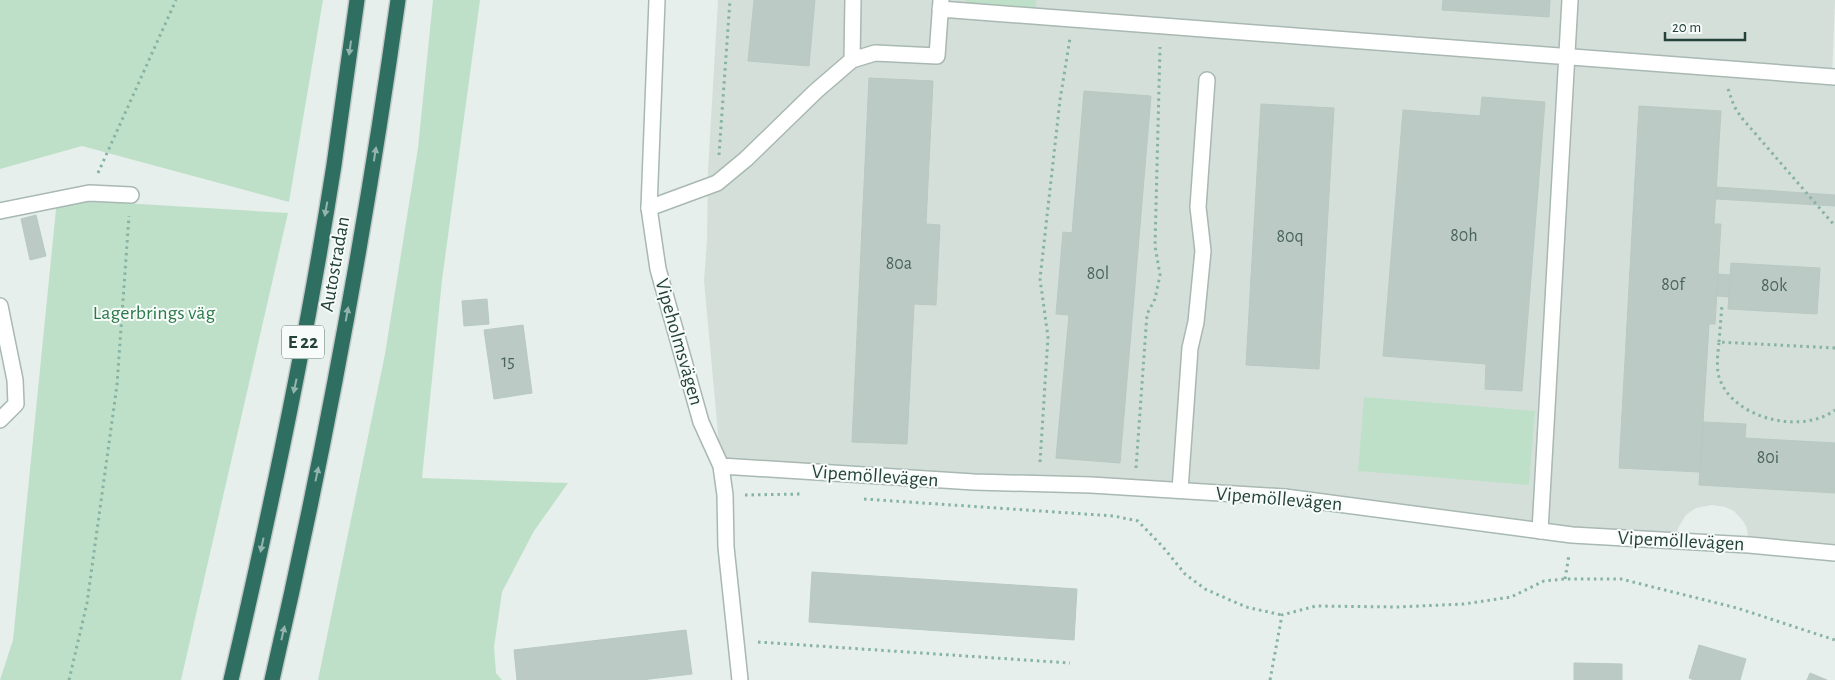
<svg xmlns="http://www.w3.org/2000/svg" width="1835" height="680" viewBox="0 0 1835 680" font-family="'Alegreya Sans',sans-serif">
<rect width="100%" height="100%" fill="#e6efeb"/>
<path fill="#d4dfda" d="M718 0H1835L1832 76 1835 77V553L1749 545 1747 528 1743 521 1734 511 1725 507 1712 505 1696 508 1686 515 1678 528 1675 541 1285 497 721 466 704 281 707 240 708 171Z"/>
<path fill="#bfe0c8" d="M0 0H323L289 202 82 146 0 169Z
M433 0H480L442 280 422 478 568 483 534 531 502 592 494 647 496 673 502 680H318L385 354 418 148Z
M965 0H1036V11L965 4Z
M57 199 288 213 181 680H0L13 640Z
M1364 397 1535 411 1529 485 1358 471Z"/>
<path fill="#bbcac4" stroke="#b8c9c2" d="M754 0H815L809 66 748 61Z
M1443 0H1550L1549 17 1442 10Z
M869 78 933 81 926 224 940 225 936 305 914 304 907 444 852 442Z
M1084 91 1151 96 1120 463 1056 458 1069 315 1056 314 1063 232 1072 233Z
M1482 97 1545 102 1522 391 1485 389 1486 364 1383 356 1403 110 1480 116Z
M1261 104 1334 108 1319 369 1246 365Z
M1639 106 1721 111 1714 224H1721L1715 324H1709L1700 472 1619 468Z
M1716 187 1835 195V206L1716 199Z
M36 215 46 256 30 260 21 219Z
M1731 263 1820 268 1817 314 1728 309Z
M1718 274 1730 275 1729 297 1717 296Z
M487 299 489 324 464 326 462 301Z
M523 325 532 393 494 399 484 330Z
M1703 422 1746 424 1745 438 1835 443V493L1699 485Z
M812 572 1077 589 1074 640 809 622Z
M686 630 692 674 641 680H517L514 650Z
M1699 645 1746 659 1740 680H1694L1689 678Z
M1574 663 1622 664V680H1574Z
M1810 673 1827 680H1807Z"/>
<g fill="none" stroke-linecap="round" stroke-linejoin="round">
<defs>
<path id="service" d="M940 9 1835 77
M852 60 853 0
M649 208 717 183 746 159 816 91 852 60 875 53 937 56 941 0
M0 306 15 380 16 404 0 420
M1180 490 1190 348 1196 322 1203 251 1198 207 1207 80
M1540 531 1570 0"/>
<path id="minor" d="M657 0 649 208 658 269 701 422 721 466 725 495 726 547 740 680
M0 211 89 193 131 195
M721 466 974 482 1091 485 1285 497 1572 535 1749 545 1835 553"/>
<path id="motorway" d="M231 680C271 509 307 338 334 165 342 110 349 55 357 0
M272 680C324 455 366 228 398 0"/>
</defs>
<use href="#service" stroke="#a8b8b2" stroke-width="18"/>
<use href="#minor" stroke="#a8b8b2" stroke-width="18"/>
<use href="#motorway" stroke="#c2cac8" stroke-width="18"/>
<path stroke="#86b3a5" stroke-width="3" stroke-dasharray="2.5 4" stroke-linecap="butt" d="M1728 89 1734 106 1741 117 1835 226
M719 155 730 0
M98 173 176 0
M1719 342 1722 305
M1835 348 1719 342C1718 353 1716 366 1719 377 1732 419 1802 435 1835 410
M1040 462 1048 337 1040 279 1060 100 1070 38
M1136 468 1147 314 1155 299 1160 275 1155 246 1160 47
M745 495 801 494
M864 499 1114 516 1138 521 1163 547 1185 574 1205 589 1246 607 1282 615
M1565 579 1569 555
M758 642 1070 663
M69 680 87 603 117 385 129 216
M1270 680 1282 615 1316 606 1397 607 1464 604 1511 597 1544 581 1565 579H1621L1737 608 1835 640"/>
<use href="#service" stroke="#fff" stroke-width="15"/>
<use href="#minor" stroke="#fff" stroke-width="15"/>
<use href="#motorway" stroke="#2f6f62" stroke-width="15"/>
</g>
<defs><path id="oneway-solid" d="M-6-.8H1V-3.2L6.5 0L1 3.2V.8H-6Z" transform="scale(1.25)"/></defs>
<g fill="#93b5ae">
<use href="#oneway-solid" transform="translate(350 48) rotate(98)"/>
<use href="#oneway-solid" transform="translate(375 154) rotate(-81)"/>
<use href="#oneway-solid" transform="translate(326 209) rotate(100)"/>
<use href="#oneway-solid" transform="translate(347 314) rotate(-80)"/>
<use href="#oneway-solid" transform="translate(295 386) rotate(102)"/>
<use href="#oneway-solid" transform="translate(317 474) rotate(-78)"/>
<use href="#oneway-solid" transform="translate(262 545) rotate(102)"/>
<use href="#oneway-solid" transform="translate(283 633) rotate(-77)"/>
</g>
<g text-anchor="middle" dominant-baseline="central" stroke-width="4" stroke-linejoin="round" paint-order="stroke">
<g font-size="18" fill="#4a645c">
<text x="1464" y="236">80h</text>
<text x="1290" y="237">80q</text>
<text x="899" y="264">80a</text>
<text x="1098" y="274">80l</text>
<text x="1673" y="285">80f</text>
<text x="1774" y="286">80k</text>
<text x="508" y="362">15</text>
<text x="1768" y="458">80i</text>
</g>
<rect fill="#f7fbf9" stroke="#637a73" stroke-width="1" x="282" y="325.5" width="42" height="33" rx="4"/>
<g font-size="19" font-weight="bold" fill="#24423a">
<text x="303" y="342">E 22</text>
</g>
<g font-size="20" fill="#24423a" stroke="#f7fbf9">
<text transform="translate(335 264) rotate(-80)">Autostradan</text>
<text transform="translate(679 342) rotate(74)">Vipeholmsvägen</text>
<text transform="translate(875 476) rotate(4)">Vipemöllevägen</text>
<text transform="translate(1279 499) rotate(5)">Vipemöllevägen</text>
<text transform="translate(1681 541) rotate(3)">Vipemöllevägen</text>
</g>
<g font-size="20" fill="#2d7a4b" stroke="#f7fbf9">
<text x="154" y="313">Lagerbrings väg</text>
</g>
</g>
<path d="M1665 32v8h80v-8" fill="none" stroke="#24423a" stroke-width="2.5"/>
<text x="1672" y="32" font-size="15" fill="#24423a" stroke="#f7fbf9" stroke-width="4" paint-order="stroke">20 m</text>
</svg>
